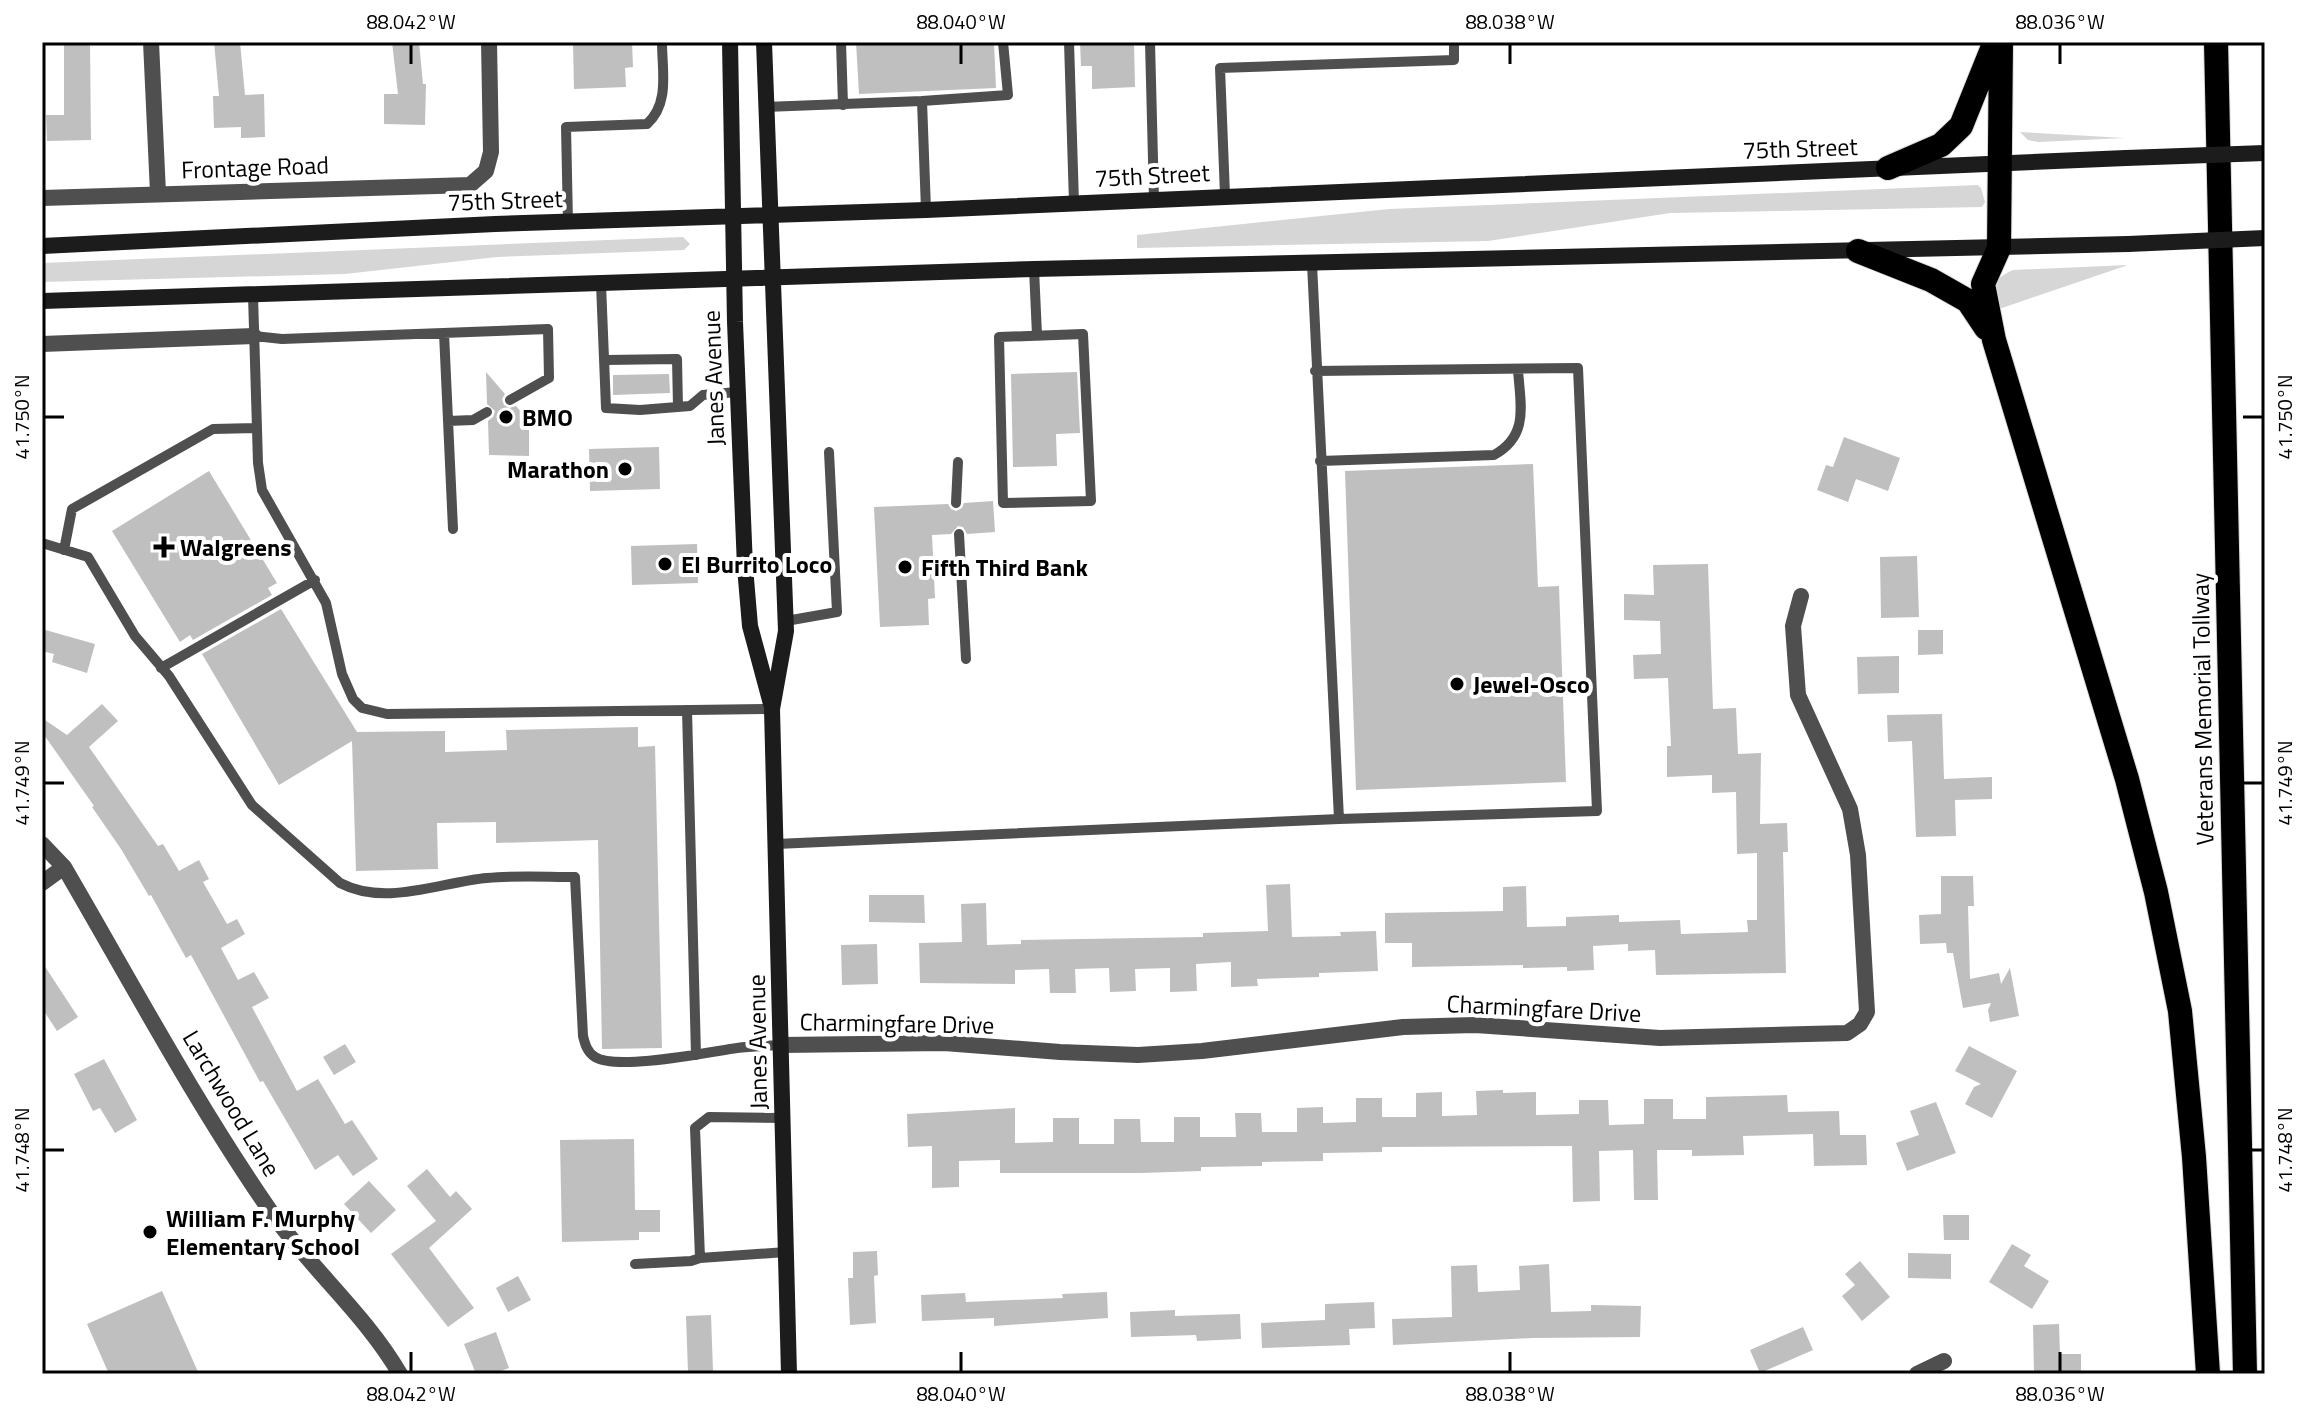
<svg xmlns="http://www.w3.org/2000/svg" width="2307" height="1416" viewBox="0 0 2307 1416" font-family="'Titillium Web',sans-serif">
<rect width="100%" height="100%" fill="#fff"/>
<path fill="#d6d6d6" d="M2020 132 2125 138 2038 142 2028 140Z
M1978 185 1981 188 1985 202 1982 207 1670 213 1488 241 1137 248V235L1389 209Z
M683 237 690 244 684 250 497 257 345 274 42 282V263Z
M2128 265 1999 309C1992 287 1991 280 2013 270Z"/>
<path fill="#bfbfbf" d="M64 42H90L91 140 47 141 46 115H64Z
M214 42H240L245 95 264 94 265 137 241 138V127L214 128 213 96H219Z
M392 42H419L423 84H426L425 125 384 124V94H398Z
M573 42H632L633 67 625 68 626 87 574 89Z
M856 42H994L996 88 859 94Z
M1080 42H1134L1135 87 1092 89V66H1081Z
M486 372 505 394 502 399 504 405 509 408 516 406 529 421V456L489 455 488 421 493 417 495 411 487 404Z
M1077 372 1080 433 1056 434 1057 466 1013 467 1011 374Z
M669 374 670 393 613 395V375Z
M1844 437 1900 458 1888 491 1856 479 1848 502 1817 490 1826 465 1833 467Z
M659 447 660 489 590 491 589 449Z
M1533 464 1538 587 1559 586 1566 782 1356 790 1345 471Z
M209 471 277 583 268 588 272 595 193 640 190 635 180 642 112 531Z
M993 501 995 532 967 534 963 527 958 526 951 534 932 535 935 598 928 599 929 625 880 627 874 507 948 504 951 509 956 511 962 508 964 503Z
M697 544 698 583 632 585 631 546Z
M1917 556 1919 617 1881 618 1880 557Z
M1708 564 1713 709 1736 708 1738 754 1761 753 1760 824 1787 823 1788 852H1783L1786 973 1656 975 1655 950 1628 951V944L1593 946 1594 970 1567 971V967L1523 968V965L1412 967V943H1385V913L1503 911V887L1526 886 1527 927 1566 926V917L1619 915V922L1680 920 1681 934 1748 932 1747 920H1757V853L1737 854 1736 792 1712 793V775L1667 777V746H1671L1668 678 1634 679 1633 655 1661 654 1660 621 1624 620V594L1654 595 1653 565Z
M281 609 357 732 445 731V752L507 750 506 730 638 727V747L655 746 662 1048 602 1049 598 840 496 843V822L437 823 438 869 356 871 352 741 279 785 202 654Z
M42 629 95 644 87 673 52 662 54 654 42 651Z
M1918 630H1943V654L1918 655Z
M1899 656V693L1858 694 1857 657Z
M102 704 118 721 89 747 158 846 163 844 179 871 199 860 209 879 203 882 227 924 237 919 245 934 221 948 238 980 254 972 269 998 252 1007 297 1091 318 1079 345 1124 352 1120 378 1159 353 1176 338 1155 315 1170 263 1081 260 1082 191 955 186 958 151 895 149 896 121 849 92 807 94 806 42 732V718L67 735Z
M1942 714 1944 779 1992 777V799L1955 800 1956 836 1916 837 1912 741 1888 742 1887 715Z
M1941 876H1973L1974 906H1968L1970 979 1999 973 2001 984 2010 968 2019 1016 1990 1022 1988 1010 1991 1003 1963 1008 1953 953H1947L1946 943 1920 944 1919 915 1941 914Z
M1290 884 1292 937 1341 936 1340 932 1376 931 1378 971 1319 973V977L1257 979 1258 986 1231 987V962L1196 964 1197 991 1170 992V968L1135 969 1136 991 1110 992 1109 968 1075 969 1076 993H1050L1049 969 1015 970V984L920 983 919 943 962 942 961 904 986 903 987 945 1021 944V940L1203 937V933L1268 931 1266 885Z
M869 895H924L925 923 869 922Z
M877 944 878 984 842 985 841 945Z
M42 962 78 1017 57 1031 42 1008Z
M345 1044 356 1062 334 1075 323 1057Z
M1969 1046 2017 1071 1992 1118 1965 1104 1974 1087 1981 1084 1955 1071Z
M104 1059 137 1120 115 1133 100 1108 93 1111 74 1074Z
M1503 1090V1093L1536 1092V1115L1579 1114V1100H1608L1609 1125 1644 1124V1099H1673V1119H1706V1097L1787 1095 1788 1112 1839 1111 1840 1135H1866L1867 1165 1814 1166 1813 1134 1743 1136 1744 1155 1692 1156V1150H1657L1658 1200H1634L1633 1150 1599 1151 1600 1201 1573 1202 1572 1146 1382 1147V1152L1323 1153V1161L1262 1162V1166L1201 1167V1171L1141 1173H1000V1160L959 1161V1187L932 1188V1146L908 1147 907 1114 1015 1108V1143L1053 1142V1118H1079V1144H1114V1119H1140L1141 1142H1174V1117H1200V1137H1236L1235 1113H1261L1262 1132H1297V1108L1323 1107V1123L1356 1122V1098H1382V1117H1416V1093L1442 1092V1116L1477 1115 1476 1091Z
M1936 1102 1956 1153 1907 1171 1896 1143 1919 1135 1910 1111Z
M634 1139 635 1210H660V1232H639V1240L562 1242 560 1140Z
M427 1169 450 1197 456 1191 472 1209 429 1248 474 1308 448 1327 391 1254 436 1221 407 1186Z
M369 1181 396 1210 371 1233 344 1204Z
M1943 1215H1969V1240H1944Z
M2012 1244 2031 1255 2024 1266 2049 1281 2032 1309 1989 1282Z
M877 1251 878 1275 874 1276 876 1323 850 1325 848 1278H853V1252Z
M1908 1253 1951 1254V1279L1908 1278Z
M1860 1261 1890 1297 1862 1321 1842 1296 1855 1285 1845 1274Z
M1549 1264 1551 1312 1591 1311V1305L1641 1306 1640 1337 1532 1338 1393 1345 1392 1319 1452 1317 1451 1266 1477 1265 1478 1292 1520 1290 1519 1266Z
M518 1276 531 1300 508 1312 496 1288Z
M162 1291 199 1374H109L87 1324Z
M1107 1292 1108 1318 994 1326V1318L922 1321 921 1295 965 1293 966 1302 1063 1298 1062 1294Z
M1374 1302 1375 1328 1349 1329 1350 1345 1262 1348 1261 1323 1325 1320V1304Z
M1175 1310V1316L1240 1314 1241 1339 1197 1341 1196 1335 1131 1337 1130 1312Z
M711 1315 713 1371 688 1372 686 1316Z
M2059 1324 2060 1354H2081V1374H2034L2033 1325Z
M1803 1327 1813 1350 1760 1373 1750 1350Z
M496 1332 509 1368 493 1374H476L464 1344Z"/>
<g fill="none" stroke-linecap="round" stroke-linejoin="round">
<defs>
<path id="highway" d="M2001 42 1999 248 1983 284 1994 340 2127 779 2156 892 2180 1011 2194 1157 2208 1374
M2216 42 2245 1374
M1888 168 1941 145 1961 126 1994 44
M1858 251 1931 280 1968 301 1986 328"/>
</defs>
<use href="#highway" stroke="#dbdbdb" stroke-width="26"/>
<path stroke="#4f4f4f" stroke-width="10" d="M841 42 843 105
M1069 42 1074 203
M1150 42 1154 199
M922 101 1008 95 1003 42
M765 107 922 101 926 210
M1225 195 1220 68 1454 60V42
M568 222 566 127 647 124C670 103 662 71 662 42
M1034 269 1037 335
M601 284 606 408 640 410 690 406 703 395 737 392
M253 295 258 463 262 490 326 603 342 674 353 699 362 708 387 714 772 709
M444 333 453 529
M1083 334 1091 501 1003 503 999 337Z
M254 336 282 339 548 329 549 378 510 400
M606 360 677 359 678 407
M1315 371 1578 368 1597 811 1339 819
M448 421 473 420 487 412
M1320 461 1494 455C1530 435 1520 404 1518 369
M956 503 958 462
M959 534 966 659
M42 543 88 557 135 636 169 676 252 805 340 883C386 907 440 882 487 878 516 875 546 877 575 877L583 1036C585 1044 587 1052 595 1057 617 1071 709 1052 737 1048 751 1046 766 1046 781 1045
M64 550 72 509 213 429 257 428
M786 621 837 612 829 452
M161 668 315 580
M687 710 696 1055
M776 844 1339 819 1312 264
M782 1118 709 1117 695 1128 700 1258 786 1252
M635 1264 691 1261 700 1258"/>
<path stroke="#4f4f4f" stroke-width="16" d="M151 42 158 193
M42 198 470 185 486 171 491 152 489 42
M42 344 254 336
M42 844 64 867C131 982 195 1102 271 1212 311 1269 365 1314 400 1374
M42 883 64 867
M781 1045 944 1043 1060 1052 1138 1055 1202 1051 1403 1027 1475 1025 1660 1038 1847 1033 1860 1024 1867 1012 1858 855 1850 809 1798 695 1793 626 1801 596
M1917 1374 1944 1361"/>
<path stroke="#1c1c1c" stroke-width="16" d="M730 42 735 322 745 567 750 626 771 704
M764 42 786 631 772 709 789 1374
M42 246 495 224 926 210 2126 158
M42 301 1034 269 2128 244"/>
<use href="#highway" stroke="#000" stroke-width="24"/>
<path stroke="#1c1c1c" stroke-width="16" d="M2126 158 2265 153
M2128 244 2265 238"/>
</g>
<path fill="none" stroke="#000" stroke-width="3" d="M411 44V64M961 44V64M1510 44V64M2060 44V64M44 417H64M2243 417H2263M44 783H64M2243 783H2263M44 1150H64M2243 1150H2263M411 1352V1372M961 1352V1372M1510 1352V1372M2060 1352V1372"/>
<g fill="#000" stroke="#fff" stroke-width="3">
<circle cx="506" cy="417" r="8"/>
<circle cx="625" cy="469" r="8"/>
<path d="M160 535h8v8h8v8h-8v8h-8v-8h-8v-8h8z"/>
<circle cx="665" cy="564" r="8"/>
<circle cx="905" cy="567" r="8"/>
<circle cx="1457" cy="684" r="8"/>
<circle cx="150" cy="1232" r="8"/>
</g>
<g text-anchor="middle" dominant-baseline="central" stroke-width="8" stroke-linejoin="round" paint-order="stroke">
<g font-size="24" fill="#000" stroke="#fff">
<text transform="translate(1800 148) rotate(-2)">75th Street</text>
<text transform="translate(255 167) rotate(-2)">Frontage Road</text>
<text transform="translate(1152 175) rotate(-3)">75th Street</text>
<text transform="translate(505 200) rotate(-2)">75th Street</text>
<text transform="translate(713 378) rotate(-92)">Janes Avenue</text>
<text transform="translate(2202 709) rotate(-91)">Veterans Memorial Tollway</text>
<text transform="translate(1544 1008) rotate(3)">Charmingfare Drive</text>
<text transform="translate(897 1023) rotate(1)">Charmingfare Drive</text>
<text transform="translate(757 1042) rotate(-91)">Janes Avenue</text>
<text transform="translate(232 1103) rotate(59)">Larchwood Lane</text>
</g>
<g font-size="24" font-weight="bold" fill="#000" stroke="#fff" text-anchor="start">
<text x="522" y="417">BMO</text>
<text x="609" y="469" text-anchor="end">Marathon</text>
<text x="180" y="547">Walgreens</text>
<text x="681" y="564">El Burrito Loco</text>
<text x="921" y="567">Fifth Third Bank</text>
<text x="1473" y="684">Jewel-Osco</text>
<text x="166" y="1218">William F. Murphy<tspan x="166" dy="28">Elementary School</tspan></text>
</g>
</g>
<rect width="2307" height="1416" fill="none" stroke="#ffffff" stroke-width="88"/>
<rect x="44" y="44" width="2219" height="1328" fill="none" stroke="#000" stroke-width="3"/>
<g font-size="20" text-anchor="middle" fill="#000">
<text x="411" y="29">88.042°W</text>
<text x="961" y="29">88.040°W</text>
<text x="1510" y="29">88.038°W</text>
<text x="2060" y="29">88.036°W</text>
<text transform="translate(22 417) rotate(-90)" y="7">41.750°N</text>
<text transform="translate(2285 417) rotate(-90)" y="7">41.750°N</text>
<text transform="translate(22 783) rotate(-90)" y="7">41.749°N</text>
<text transform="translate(2285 783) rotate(-90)" y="7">41.749°N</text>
<text transform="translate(22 1150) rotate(-90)" y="7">41.748°N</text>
<text transform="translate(2285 1150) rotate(-90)" y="7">41.748°N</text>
<text x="411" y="1401">88.042°W</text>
<text x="961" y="1401">88.040°W</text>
<text x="1510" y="1401">88.038°W</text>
<text x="2060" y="1401">88.036°W</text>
</g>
</svg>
